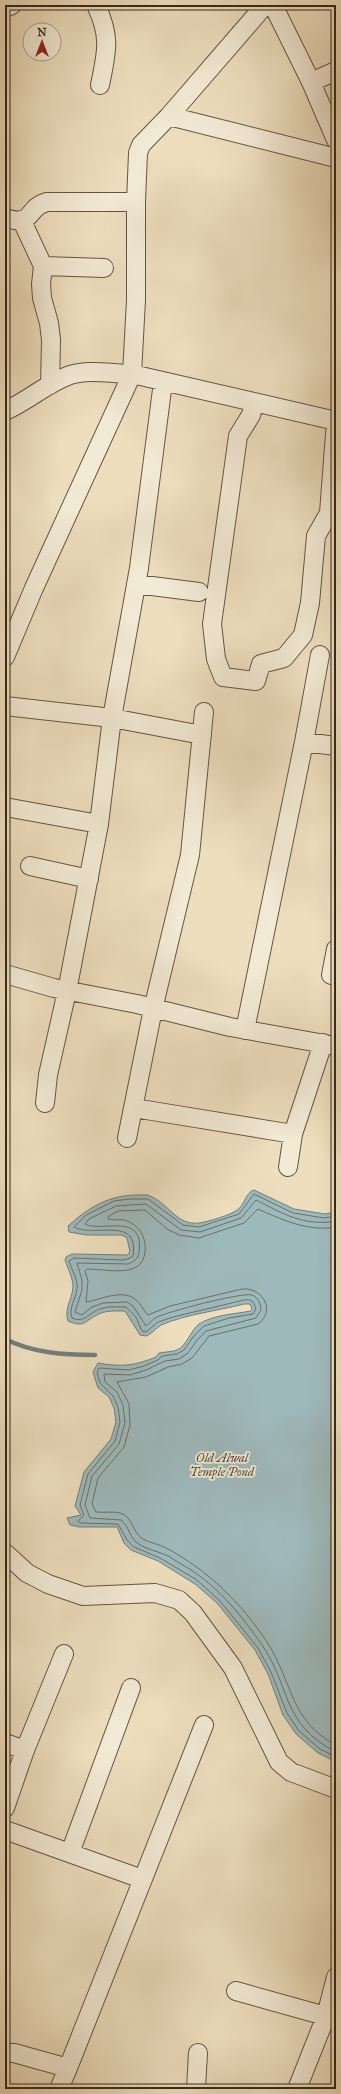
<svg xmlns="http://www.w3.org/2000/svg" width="341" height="2094" viewBox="0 0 341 2094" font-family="'IM FELL Great Primer',serif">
<rect width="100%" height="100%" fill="#eddebe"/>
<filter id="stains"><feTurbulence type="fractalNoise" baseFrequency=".005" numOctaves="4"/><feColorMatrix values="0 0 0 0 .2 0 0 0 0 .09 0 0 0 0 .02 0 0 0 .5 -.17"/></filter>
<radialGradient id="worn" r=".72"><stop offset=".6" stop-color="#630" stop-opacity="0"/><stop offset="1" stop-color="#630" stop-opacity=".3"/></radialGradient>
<path fill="#9eb9bc" stroke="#747f7a" d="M254 1190 294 1209 325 1214 336 1212V1762L318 1753 296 1734 283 1715 268 1674 255 1650 217 1603 195 1584 158 1561 131 1550 124 1543 117 1527H79L70 1525 67 1518 81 1515 75 1506 84 1472 111 1439 116 1422 114 1408 109 1397 98 1388 93 1372 98 1363C122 1367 134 1366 156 1357L159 1353C164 1352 172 1352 177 1350 187 1346 190 1331 199 1324 213 1315 234 1314 251 1311L252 1309 250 1304H244C217 1311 187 1314 161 1325 156 1328 152 1334 146 1336L140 1335 125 1311C116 1311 105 1310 97 1315 83 1322 85 1328 68 1321 64 1307 72 1301 73 1287 73 1278 68 1269 65 1260L66 1257 72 1254 127 1255 130 1252 127 1238 122 1235H87L69 1232 68 1226C89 1207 109 1195 138 1195 142 1195 147 1194 150 1196 168 1203 177 1226 199 1223 207 1222 231 1215 237 1210 245 1205 245 1193 254 1190Z"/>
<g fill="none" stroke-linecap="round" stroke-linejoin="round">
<path stroke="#6a706a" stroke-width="1" d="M336 1216 324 1218 293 1213 254 1194 239 1214 199 1227 183 1225 148 1199H129L114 1201 86 1215 74 1227C89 1236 126 1222 132 1240 134 1245 134 1251 133 1256L128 1259 122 1260 74 1258 69 1261C72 1271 78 1279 77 1289 76 1299 68 1308 72 1318 85 1324 90 1311 103 1308 110 1306 119 1307 126 1307L136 1317 142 1331 146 1332 158 1322 173 1317 244 1300C251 1299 254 1301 256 1309L253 1314 229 1318 204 1326 193 1337 184 1350 177 1354 162 1356 158 1360 144 1366 129 1370 99 1368 97 1373 100 1383 113 1396 118 1407 120 1422 115 1441 88 1474 80 1505 84 1515 78 1521 80 1523 118 1524 127 1540 134 1547 160 1558 197 1580 220 1601 258 1648 271 1672 287 1713 299 1731 320 1749 336 1757
M336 1221C304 1227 282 1213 256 1200L241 1218 200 1232 181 1230 146 1204 116 1206 89 1219 85 1224C102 1233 145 1211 139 1253 138 1259 133 1262 128 1264L77 1263 82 1280V1290L75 1312 82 1315 92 1307 103 1303 127 1302 133 1306 146 1326C149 1324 152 1320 155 1318 166 1312 242 1292 252 1295 258 1297 261 1304 261 1310L256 1318 206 1331 197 1340 188 1353 179 1359 165 1361 146 1370 130 1375 104 1374 105 1382 117 1392 123 1405 125 1423 119 1444 92 1476 85 1505 90 1518 121 1520C129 1526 129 1536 136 1542 146 1550 159 1551 170 1557 180 1564 191 1569 201 1577 225 1595 245 1620 262 1645 291 1687 281 1724 336 1752
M336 1227C308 1232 283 1220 258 1209L244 1223 199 1238 179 1235 167 1229 145 1210 118 1211 109 1216 108 1219C115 1221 123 1218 129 1222 138 1226 143 1233 145 1243 149 1281 110 1269 87 1269L85 1271 88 1281 86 1302C100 1300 123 1288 136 1300 141 1304 144 1311 148 1315L170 1306 242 1289C263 1287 276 1311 258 1324L209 1336 192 1358 182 1364 168 1367 146 1377 117 1382 129 1404 130 1425 124 1447 98 1478 92 1504 96 1512C104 1513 113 1511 120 1513 133 1516 132 1533 143 1539 150 1543 159 1544 166 1548 208 1570 241 1603 267 1642 292 1680 290 1722 336 1745"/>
<path stroke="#747f7a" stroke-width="4.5" d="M5 1339C33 1353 64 1355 95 1355"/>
<defs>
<path id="minor" d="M96 5C111 37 107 51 100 85
M273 5 311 82 336 140
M5 8 12 5
M311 82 336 71
M169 116 336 158
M136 202 138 153 141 145 169 116 265 5
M5 218C35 227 25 208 47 202H136V300L132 374C113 374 89 369 70 375 47 383 28 401 5 411
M22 221 43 266 41 284 42 298 49 323 51 340 50 385
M43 266 104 268
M254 403 251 415 238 436 212 624 216 659 223 677 256 681 261 664 284 658 303 635 310 603 316 536 329 513 336 421
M136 584 199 592
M5 657 34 588 132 374 336 421
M5 706 112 718 202 735
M304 742 336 746
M5 807 99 824
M30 866 89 879
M5 974 54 988 137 1004 230 1027 336 1046
M331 975 336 949
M245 1030 304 742 320 655
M45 1103 48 1075 67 991 99 824 112 718 139 568 163 382
M134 1108 293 1134
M127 1138 153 1009 190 855 204 712
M288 1167 293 1134 323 1043
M5 1553 27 1573 48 1584 83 1596 155 1593 179 1600 193 1613 233 1668 279 1762 291 1772 336 1789
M5 1743 25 1750
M5 1808 25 1750 64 1654
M5 1830 142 1879
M70 1853 131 1688
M236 1991 336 2019
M5 2053H14L68 2068 204 1725
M59 2089 68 2068
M196 2089 198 2053
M297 2089 326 2016 336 1977"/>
</defs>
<use href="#minor" stroke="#645642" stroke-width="20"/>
<use href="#minor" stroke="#f3ead5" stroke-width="18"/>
</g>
<g text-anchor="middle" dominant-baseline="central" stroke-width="3.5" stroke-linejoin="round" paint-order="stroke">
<g font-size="12" font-style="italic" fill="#504c41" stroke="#f3ead5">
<text x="222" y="1458">Old Alwal<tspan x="222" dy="14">Temple Pond</tspan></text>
</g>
</g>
<rect width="341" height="2094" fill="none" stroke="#eddebe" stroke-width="20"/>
<rect x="6" y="6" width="329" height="2082" fill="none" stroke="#362818" stroke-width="2"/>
<rect x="10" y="10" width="321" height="2074" fill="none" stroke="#362818"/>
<g transform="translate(42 42)"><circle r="19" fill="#f3ead5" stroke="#a79c89"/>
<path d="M0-3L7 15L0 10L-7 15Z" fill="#8f2418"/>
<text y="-6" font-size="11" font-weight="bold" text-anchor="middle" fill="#362818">N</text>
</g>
<rect width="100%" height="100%" filter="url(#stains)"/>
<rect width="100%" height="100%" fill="url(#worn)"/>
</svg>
